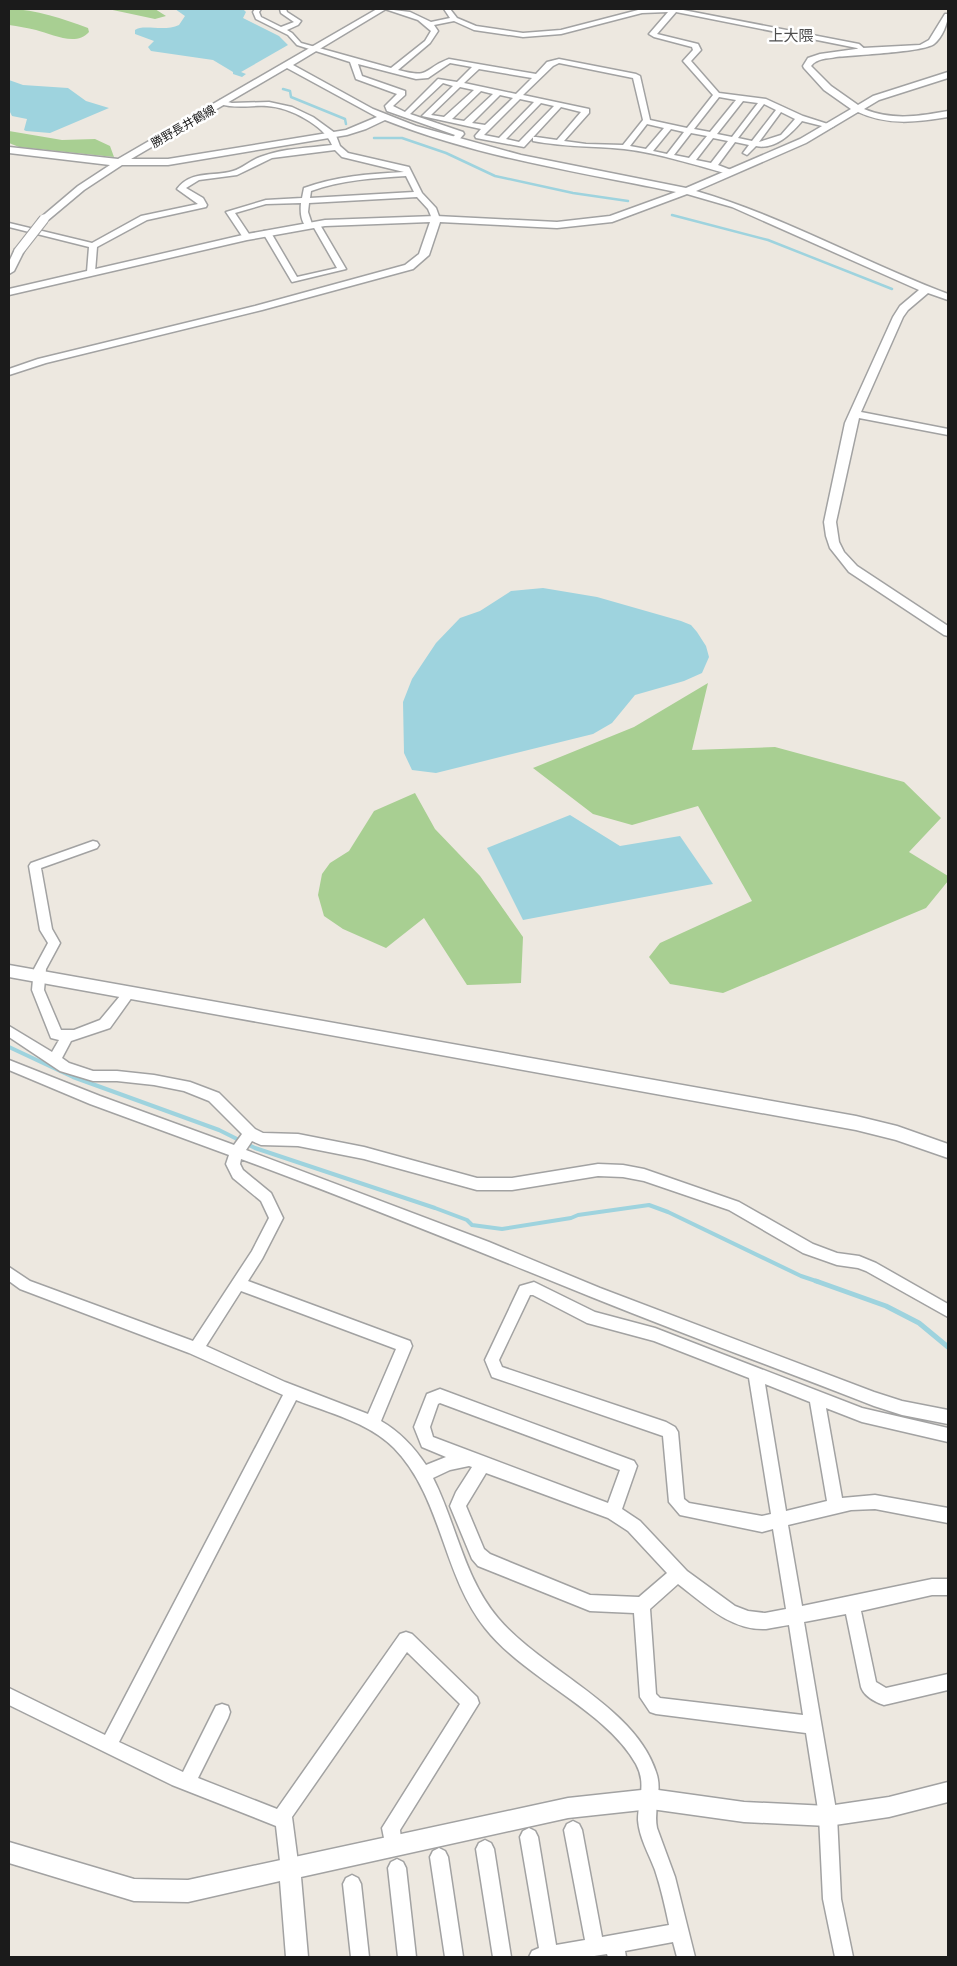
<svg xmlns="http://www.w3.org/2000/svg" width="957" height="1966" viewBox="0 0 957 1966" font-family="Inter,'Noto Sans JP',sans-serif">
<rect width="100%" height="100%" fill="#ede8e0"/>
<path fill="#a8cf92" d="M9 9C36 9 63 19 88 28L89 32C76 47 52 34 36 30 27 28 18 26 9 25Z
M108 9H155L166 16 155 19Z
M9 131 62 140 95 139 110 146 114 157 19 147 9 143Z
M708 683 692 750 775 747 904 782 941 818 909 852 948 876V881L926 908 723 993 670 984 649 957 660 943 752 901 698 806 632 825 593 814 533 768 634 727Z
M415 793 435 829 480 876 523 937 521 983 467 985 424 918 386 948 343 929 324 916 318 895 322 874 330 863 349 851 374 811Z"/>
<path fill="#9ed3de" d="M175 9H243L246 12 243 18 279 36 288 45 241 72 246 74 242 77 233 74V72L213 60 151 51 148 47 154 41 135 34V30C143 24 165 32 179 25L185 16Z
M9 80 23 85 68 88 86 101 109 108 50 133 26 131 24 130 27 119 12 116 9 110Z
M543 588 597 597 681 621 691 625 697 632 706 646 709 657 702 673 684 681 635 695 612 723 593 734 436 773 412 770 404 753 403 702 412 679 436 643 460 618 480 611 511 591Z
M570 815 620 846 680 836 713 884 523 920 487 848Z"/>
<g fill="none" stroke-linecap="round" stroke-linejoin="round">
<path stroke="#9ed3de" stroke-width="2.5" d="M283 89 290 91 291 97 345 119 346 124
M374 138H402L446 153 495 176 573 193 628 201
M672 215 768 240 892 289"/>
<path stroke="#9ed3de" stroke-width="4" d="M9 1047 73 1077 219 1130 255 1148 435 1208 467 1220 472 1225 502 1229 571 1218 578 1215 649 1205 668 1212 801 1276 819 1282"/>
<path stroke="#9ed3de" stroke-width="5" d="M816 1281 886 1306 919 1323 948 1347"/>
<defs>
<path id="minor" d="M255 9H261L259 12 261 17 281 27 294 22 281 13 280 9H286L287 12 301 21 298 25 287 30 292 33 301 43 391 68 425 41 431 31 418 20 385 9 410 12 431 22 450 18 444 9H450L457 18 476 26 523 33 561 30 642 9H678L859 44 867 51 863 53 857 48 676 12 657 34 698 44 701 50 691 61 719 93 766 99 803 116 834 126 830 128 802 121C791 134 775 150 756 146L747 155 743 153 749 145 735 142 718 165 731 170 732 172 728 174C695 165 658 153 624 149 593 146 564 147 533 141V137H536L557 140 581 112 561 107 524 147 476 138 475 136 481 129 422 116 453 86 443 83 410 114 463 132 464 134 457 142H451L450 140 455 135 387 111 385 106 397 94 356 79 350 62 297 45 288 35 256 19 253 12ZM668 12 649 34 654 37 692 47 693 50 683 61 713 95 687 128 650 120 640 76 636 74 559 59 547 62 536 74 449 59C422 69 432 79 398 70L430 43 438 31 434 25 454 21 474 30 523 37 561 34 642 13ZM450 63 472 67 457 82 438 79 405 112 393 106 405 95V91L362 76 358 64 416 79 428 78ZM559 63 633 78 643 120 623 145 586 144 564 141 589 113V109L523 95 553 66ZM479 69 532 78 516 94 464 83ZM460 87 474 90 444 117 431 115ZM481 91 493 94 464 121 452 119ZM500 95 513 98 485 125 472 123ZM719 97 736 100 710 132 694 129ZM520 99 534 102 499 138 484 135ZM743 101 758 103 732 137 717 134ZM541 103 554 106 519 142 506 139ZM764 104 776 110 752 141 738 138ZM781 112 795 119 781 135 759 142ZM647 124 664 128 646 149 630 146ZM671 129 684 132 667 154 653 151ZM691 133 707 136 689 158 674 155ZM713 138 728 141 711 163 696 160Z
M220 100 232 103 269 102 292 107 313 117 335 133 340 146 348 153 409 167 422 193 436 208 440 219 433 221 428 209 417 197 309 203 308 212 312 224 319 223 346 269 292 282 263 233 264 231H270L297 277 337 268 313 226 309 228C301 225 300 212 301 203L266 204 235 213 251 237 247 239H244L226 212 266 200 302 198 304 188C337 176 369 174 404 172L342 157 335 150 272 158 237 175 199 180 186 188 203 198 207 205 206 207 147 220 97 247 95 272 91 275 87 272 89 247 9 227V223L92 243 141 216 198 204 177 189C191 170 213 177 233 171 243 168 251 160 260 157 284 148 308 148 332 145 324 125 289 107 267 106 251 105 236 109 220 104ZM406 176 414 192 310 198 311 191C342 180 373 178 406 176Z
M93 841 97 842 99 845 97 848 41 868 52 929 60 943 46 969 44 990 61 1030H74L100 1020 125 990H133L135 993 110 1028 71 1041 62 1058 69 1063 93 1071H117L154 1075 190 1082 219 1093 255 1129 263 1133 298 1134 364 1147 477 1178H512L598 1164 623 1165 644 1169 739 1202 813 1244 837 1253 859 1256 876 1263 948 1304V1317L866 1271 858 1268 837 1265 803 1253 729 1210 644 1181 623 1177 598 1176 512 1190H477L364 1159 298 1146 261 1145 252 1141 246 1150 489 1242 600 1288 874 1392 902 1401 948 1410V1424L902 1415 874 1406C779 1369 683 1334 589 1296 473 1249 358 1202 241 1159L240 1164 243 1170 271 1193 283 1218 262 1259 248 1281 410 1341 412 1346 381 1421C400 1432 414 1447 426 1465L446 1457 422 1447 414 1427 427 1394 440 1389 634 1461 637 1466 622 1509 640 1521 687 1571 735 1606 748 1611 765 1613 786 1609 773 1529 762 1532 680 1515 669 1502 663 1436 492 1377 485 1360 520 1286 534 1282 595 1312 655 1328 862 1408 948 1428V1442L862 1422 826 1408 842 1498 875 1495 948 1508V1523L875 1509 851 1510 788 1525 802 1606 932 1579H948V1595H932L861 1611 876 1682 886 1688 948 1674V1690L884 1705C875 1702 864 1696 861 1687L846 1614 804 1622 837 1816 841 1899 853 1957H835L823 1899 819 1816 806 1733 656 1714 650 1712 640 1697 634 1613 590 1611 478 1566 472 1559 450 1506 456 1492 472 1467 469 1466 450 1470 433 1478C456 1523 464 1578 498 1618 542 1670 635 1706 656 1772 663 1791 653 1809 657 1828L675 1877 695 1957H677L673 1942 625 1951 626 1957H608L607 1954 588 1957H529L532 1951 539 1948 520 1837 523 1831 529 1828 535 1831 538 1837 556 1945 585 1940 564 1830 567 1824 573 1821 579 1824 582 1830 602 1937 669 1925C665 1906 661 1888 655 1870 649 1854 639 1837 638 1820 638 1800 647 1784 636 1764 606 1710 525 1679 485 1628 442 1574 442 1497 394 1448 368 1422 329 1413 296 1400L119 1742 183 1772 216 1706 222 1704 228 1706 230 1712 228 1718 198 1778 277 1809 400 1634 406 1632 412 1634 477 1697 479 1703 400 1830 402 1847 399 1853 393 1856 387 1853 382 1828 460 1704 407 1652 292 1817 299 1870 296 1876 290 1879 284 1876 281 1870 276 1826 172 1785 9 1705V1688L105 1735 283 1395 189 1353 20 1289 9 1281V1267L30 1281 193 1341 252 1251 269 1218 261 1201 233 1178 226 1164 229 1155 90 1104 9 1070V1060L100 1096 234 1145 242 1134 209 1101 184 1091 154 1085 117 1081H93L60 1071 9 1037V1026L52 1052 59 1040 51 1038 32 990 34 969 48 943 40 930 29 866 31 863ZM241 1291 396 1349 368 1414 285 1382 206 1346ZM530 1295H533L587 1323 654 1341 749 1378 771 1514 762 1516 689 1503 684 1499 678 1432 675 1427 666 1422 502 1367 499 1360ZM765 1384 810 1402 827 1501 786 1511ZM440 1403 620 1470 608 1503 433 1437 430 1427 438 1404ZM486 1473 608 1518 628 1531 667 1573 639 1597 590 1595 490 1554 484 1549 466 1506ZM678 1584C703 1603 731 1631 766 1629 773 1628 781 1626 789 1625L803 1715 660 1698 656 1694 650 1609Z
M485 1840 491 1843 494 1849 511 1957H493L476 1849 479 1843Z
M439 1848 445 1851 448 1857 463 1957H445L430 1857 433 1851Z
M397 1859 403 1862 406 1868 416 1957H398L388 1868 391 1862Z
M352 1875 358 1878 361 1884 369 1957H351L343 1884 346 1878Z"/>
<path id="tertiary" d="M377 9H386L293 65 373 109 416 126 521 155 686 188 800 139 851 109 824 90 804 68 803 66 808 58 820 54 863 48 920 45 929 40 945 14H948C948 23 942 38 934 44 924 52 854 55 836 57 827 59 817 58 811 66L831 86 858 105 873 96 948 72V78L879 100 864 109C893 121 919 116 948 111V117C917 122 888 126 858 112L806 143 696 191C783 216 863 262 948 294V300L928 293 908 310 903 317 861 412 948 429V435L859 418 836 522 839 542 844 552 857 566 948 626V636L944 635 849 572 830 548 826 536 824 522 845 423 893 317 900 306 919 290 732 207 687 194 612 222 557 228 440 222 429 255 413 269 262 310 46 363 9 375V369L38 359 255 306 405 265 419 254 430 222 325 226 247 240 9 295V289L247 234 325 220 436 216 557 222 610 216 676 192C579 172 478 157 385 120L366 129 347 135 168 165H122L84 190 47 221H41L39 219 78 186 110 165 9 153V147L118 159ZM287 68 377 117 346 130 168 159H131Z
M19 248 24 251 14 271 9 274V262L15 249Z
M9 965 856 1116 897 1126 948 1144V1158L896 1140 856 1130 9 977Z
M948 1782V1802L889 1817 828 1826 744 1822 651 1809 568 1818 301 1877 308 1957H286L280 1881 188 1902 134 1901 9 1863V1842L134 1879 188 1880 568 1798 651 1789 744 1802 828 1806 889 1797Z"/>
</defs>
<use href="#minor" stroke="#a2a2a2" stroke-width="3"/>
<use href="#tertiary" stroke="#a2a2a2" stroke-width="3"/>
<use href="#minor" fill="#fff" fill-rule="evenodd"/>
<use href="#tertiary" fill="#fff" fill-rule="evenodd"/>
<defs>
<path id="tertiary-bridge" d="M19 251 44 219"/>
</defs>
<use href="#tertiary-bridge" stroke="#a2a2a2" stroke-width="11" stroke-linecap="butt"/>
<use href="#tertiary-bridge" stroke="#fff" stroke-width="9"/>
</g>
<g text-anchor="middle" dominant-baseline="central" stroke-width="5" stroke-linejoin="round" paint-order="stroke">
<g font-size="12" fill="#1b1b1b" stroke="#fff">
<text transform="translate(183 126) rotate(-30)">勝野長井鶴線</text>
</g>
<g font-size="15" fill="#4e4e4e" stroke="#fff">
<text x="791" y="35">上大隈</text>
</g>
</g>
<rect width="957" height="1966" fill="none" stroke="#1b1b1b" stroke-width="20"/>
</svg>
